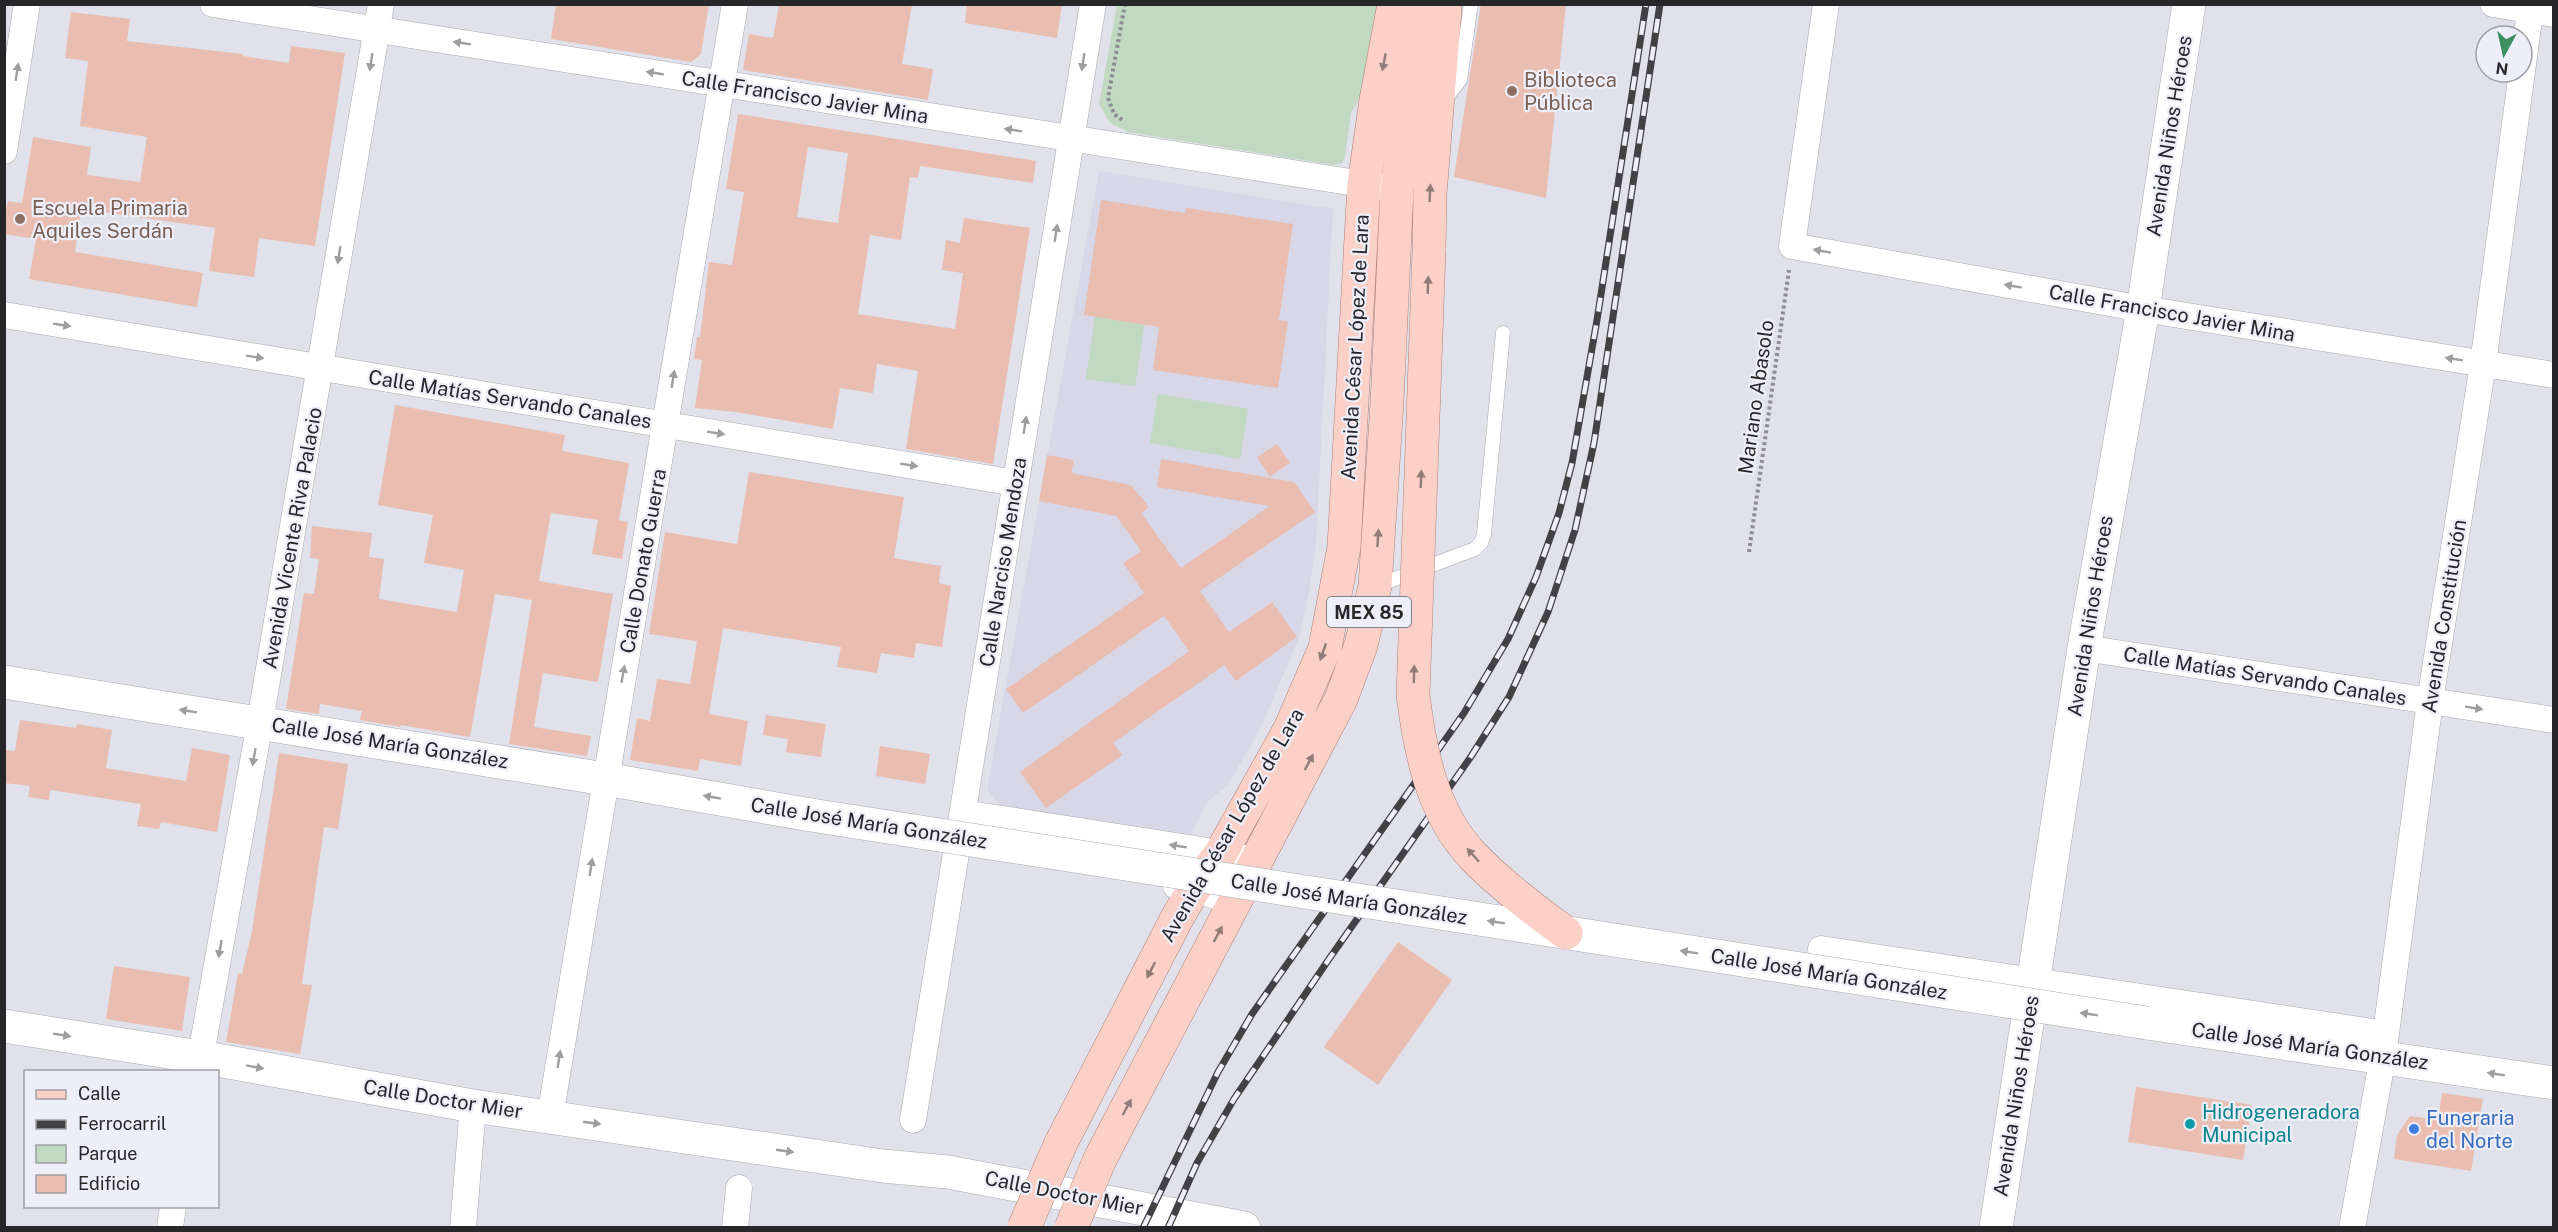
<svg xmlns="http://www.w3.org/2000/svg" width="2558" height="1232" viewBox="0 0 2558 1232" font-family="'Public Sans',sans-serif">
<rect width="100%" height="100%" fill="#e0e1ea"/>
<path fill="#d7d7e8" d="M1099 171 1333 209 1316 544 1309 592 1299 638 1261 727 1228 785 1208 801 1191 834 1000 806 987 789Z"/>
<path fill="#c1d9c0" d="M1117 5H1378L1368 82 1351 113 1345 157 1342 163 1335 165 1128 132 1110 123 1099 104Z
M1099 288 1149 296 1135 386 1086 379Z
M1158 394 1248 409 1240 459 1150 443Z"/>
<path fill="#e9bdb0" fill-rule="evenodd" d="M556 4H709L701 54 691 62 551 39Z
M779 4H912L902 64 933 69 928 100 743 70 749 34 773 38Z
M967 4H1062L1057 38 965 23Z
M1481 4H1566L1546 198 1454 177Z
M71 12 130 19 127 41 243 54V56L289 63 291 46 345 53 315 246 259 238 254 277 209 271 215 228 81 209 75 252 203 273 197 307 29 279 36 239 4 234V222L8 201 22 203 33 137 91 147 87 175 140 182 147 137 80 126 88 61 65 58Z
M738 114 1036 161 1033 183 920 166 918 178 910 177 901 240 870 235 858 314 955 329 963 273 942 270 946 240 960 243 964 218 1030 228 993 464 906 449 918 371 877 364 873 393 840 388 833 429 736 412 695 408 702 360 694 359 697 337H700L709 262 732 265 744 192 726 189ZM808 147 848 153 838 223 797 217Z
M1101 200 1185 213 1186 208 1293 224 1279 320 1288 321 1278 388 1153 370 1159 327 1084 315Z
M395 405 565 435 562 451 629 463 619 520 628 522 622 559 592 554 598 520 551 513 539 581 613 594 598 682 543 673 534 727 591 736 587 756 509 744 532 600 495 594 470 737 401 725 400 727 360 720 362 711 320 704 319 714 286 709 304 593 314 594 319 559 310 558 312 526 372 533 369 557 384 559 379 599 457 612 464 570 424 563 433 515 378 505Z
M1277 444 1290 463 1270 477 1257 457Z
M1047 455 1074 460 1071 473 1131 485 1149 507 1141 513 1181 568 1270 506 1157 487 1161 459 1294 482 1315 512 1200 591 1229 632 1272 602 1297 637 1236 681 1224 665 1113 743 1122 755 1046 808 1020 772 1189 651 1164 616 1023 713 1006 689 1144 593 1123 563 1141 551 1116 516 1039 501Z
M749 472 904 497 894 558 941 566 939 583 951 586 942 647 916 643 914 658 881 653 877 673 837 667 841 647 723 628 709 714 748 721 741 766 700 759 698 771 630 760 637 718 650 721 657 679 690 684 697 641 649 634 665 532 737 544Z
M766 715 826 724 821 757 786 752 788 739 763 735Z
M20 720 76 728 77 724 112 730 106 768 186 781 192 748 230 755 217 832 161 822 159 829 137 826 141 804 50 790 49 800 28 797 30 786 4 783V750L15 751Z
M880 746 930 754 925 784 876 776Z
M279 753 348 764 338 829 324 827 302 984 312 985 300 1054 226 1042 238 973 242 974 252 931Z
M1398 942 1452 980 1378 1085 1324 1047Z
M114 966 190 977 182 1031 106 1019Z
M2136 1087 2252 1105 2243 1160 2128 1142Z
M2442 1093 2483 1099 2471 1171 2394 1159 2397 1135 2410 1116 2438 1120Z"/>
<g fill="none" stroke-linecap="round" stroke-linejoin="round">
<defs>
<path id="service" d="M1445 99 1460 80 1471 4
M1376 586 1475 549 1481 543 1484 534 1503 333"/>
<path id="minor" d="M213 4 1382 187
M1826 4 1792 246 2143 309 2554 375
M2493 4 2554 14
M4 151 27 4
M4 315 1016 483
M2084 648 2554 720
M963 813 1221 853 1256 861
M1176 886 1194 889 1235 902
M1821 949 2386 1034
M198 1072 260 722 381 4
M550 1117 735 4
M913 1120 1093 4
M170 1228 173 1206
M463 1228 473 1106
M735 1228 739 1188
M2352 1228 2383 1056 2430 701 2483 364 2531 4"/>
<path id="tertiary" d="M1996 1228 2084 648 2143 309 2189 4"/>
<path id="secondary" d="M4 682 605 779 811 815
M2147 1023 2554 1083
M4 1026 200 1057 473 1106 883 1166 948 1172 1244 1228"/>
<path id="primary" d="M1429 251 1430 194 1445 10
M1060 1145 1176 920 1194 889 1221 853 1290 729 1325 648 1344 547 1364 184 1376 100 1394 4
M1100 1159 1341 699 1361 645 1375 586 1387 403 1397 190 1409 93 1426 4"/>
</defs>
<use href="#service" stroke="#a8a9b1" stroke-width="15"/>
<use href="#minor" stroke="#a8a9b1" stroke-width="27"/>
<use href="#tertiary" stroke="#a8a9b1" stroke-width="34"/>
<use href="#secondary" stroke="#a8a9b1" stroke-width="34"/>
<use href="#primary" stroke="#b08178" stroke-width="34"/>
<path stroke="#8b8b91" stroke-width="4" stroke-dasharray="3 3" stroke-linecap="butt" d="M1122 120 1114 114 1108 98 1125 4
M1749 552 1789 270"/>
<use href="#service" stroke="#fff" stroke-width="14"/>
<use href="#minor" stroke="#fff" stroke-width="26"/>
<use href="#tertiary" stroke="#fff" stroke-width="33"/>
<use href="#secondary" stroke="#fff" stroke-width="33"/>
<use href="#primary" stroke="#fbd0c7" stroke-width="33"/>
<defs>
<path id="rail" d="M1143 1228 1218 1072 1252 1014 1464 713 1508 639 1536 577 1559 513 1572 463 1597 320 1646 4
M1168 1228 1197 1163 1234 1099 1329 959 1470 758 1509 697 1548 612 1575 530 1594 443 1660 4"/>
</defs>
<use href="#rail" stroke="#424246" stroke-width="7"/>
<use href="#rail" stroke="#edeef7" stroke-width="4.5" stroke-dasharray="14" stroke-linecap="butt"/>
<defs>
<path id="secondary-bridge" d="M811 815 2147 1023"/>
<path id="primary-bridge" d="M1429 251 1413 695C1420 751 1432 814 1474 857 1501 885 1534 910 1566 933
M1024 1228 1060 1145
M1071 1228 1100 1159"/>
</defs>
<use href="#secondary-bridge" stroke="#a8a9b1" stroke-width="34" stroke-linecap="butt"/>
<use href="#primary-bridge" stroke="#b08178" stroke-width="34" stroke-linecap="butt"/>
<use href="#secondary-bridge" stroke="#fff" stroke-width="33"/>
<use href="#primary-bridge" stroke="#fbd0c7" stroke-width="33"/>
</g>
<defs><path id="oneway-solid" d="M-6-.8H1V-3.2L6.5 0L1 3.2V.8H-6Z" transform="scale(1.5)"/></defs>
<g fill="#9e9e9f">
<use href="#oneway-solid" transform="translate(462 43) rotate(-171)"/>
<use href="#oneway-solid" transform="translate(371 62) rotate(99)"/>
<use href="#oneway-solid" transform="translate(1083 62) rotate(99)"/>
<use href="#oneway-solid" transform="translate(17 72) rotate(-81)"/>
<use href="#oneway-solid" transform="translate(655 73) rotate(-171)"/>
<use href="#oneway-solid" transform="translate(1013 130) rotate(-171)"/>
<use href="#oneway-solid" transform="translate(1056 233) rotate(-81)"/>
<use href="#oneway-solid" transform="translate(1822 251) rotate(-170)"/>
<use href="#oneway-solid" transform="translate(339 255) rotate(99)"/>
<use href="#oneway-solid" transform="translate(2013 286) rotate(-170)"/>
<use href="#oneway-solid" transform="translate(62 325) rotate(9)"/>
<use href="#oneway-solid" transform="translate(255 357) rotate(9)"/>
<use href="#oneway-solid" transform="translate(2454 359) rotate(-171)"/>
<use href="#oneway-solid" transform="translate(673 379) rotate(-81)"/>
<use href="#oneway-solid" transform="translate(1025 425) rotate(-81)"/>
<use href="#oneway-solid" transform="translate(716 433) rotate(9)"/>
<use href="#oneway-solid" transform="translate(909 465) rotate(9)"/>
<use href="#oneway-solid" transform="translate(623 674) rotate(-80)"/>
<use href="#oneway-solid" transform="translate(2474 708) rotate(9)"/>
<use href="#oneway-solid" transform="translate(188 711) rotate(-171)"/>
<use href="#oneway-solid" transform="translate(254 757) rotate(100)"/>
<use href="#oneway-solid" transform="translate(712 797) rotate(-170)"/>
<use href="#oneway-solid" transform="translate(1178 846) rotate(-171)"/>
<use href="#oneway-solid" transform="translate(591 867) rotate(-81)"/>
<use href="#oneway-solid" transform="translate(1496 922) rotate(-171)"/>
<use href="#oneway-solid" transform="translate(220 949) rotate(100)"/>
<use href="#oneway-solid" transform="translate(1689 952) rotate(-171)"/>
<use href="#oneway-solid" transform="translate(2089 1014) rotate(-171)"/>
<use href="#oneway-solid" transform="translate(62 1035) rotate(9)"/>
<use href="#oneway-solid" transform="translate(559 1059) rotate(-81)"/>
<use href="#oneway-solid" transform="translate(255 1067) rotate(10)"/>
<use href="#oneway-solid" transform="translate(2496 1074) rotate(-171)"/>
<use href="#oneway-solid" transform="translate(592 1123) rotate(8)"/>
<use href="#oneway-solid" transform="translate(785 1151) rotate(8)"/>
</g>
<g fill="#917c78">
<use href="#oneway-solid" transform="translate(1384 62) rotate(101)"/>
<use href="#oneway-solid" transform="translate(1430 193) rotate(-87)"/>
<use href="#oneway-solid" transform="translate(1428 285) rotate(-88)"/>
<use href="#oneway-solid" transform="translate(1421 479) rotate(-88)"/>
<use href="#oneway-solid" transform="translate(1378 538) rotate(-86)"/>
<use href="#oneway-solid" transform="translate(1323 652) rotate(109)"/>
<use href="#oneway-solid" transform="translate(1414 674) rotate(-89)"/>
<use href="#oneway-solid" transform="translate(1309 762) rotate(-62)"/>
<use href="#oneway-solid" transform="translate(1473 855) rotate(-132)"/>
<use href="#oneway-solid" transform="translate(1218 934) rotate(-62)"/>
<use href="#oneway-solid" transform="translate(1151 970) rotate(117)"/>
<use href="#oneway-solid" transform="translate(1127 1107) rotate(-62)"/>
</g>
<g fill="#8d6e63" stroke="#edeef7" stroke-width="2">
<circle cx="1512" cy="91" r="6"/>
<circle cx="20" cy="219" r="6"/>
</g>
<circle fill="#0f9aa8" stroke="#edeef7" stroke-width="2" cx="2190" cy="1124" r="6"/>
<circle fill="#3f7fe0" stroke="#edeef7" stroke-width="2" cx="2414" cy="1129" r="6"/>
<g text-anchor="middle" dominant-baseline="central" stroke-width="4.5" stroke-linejoin="round" paint-order="stroke">
<rect fill="#edeef7" stroke="#626368" stroke-width="1.5" x="1327" y="597" width="84" height="30" rx="4.5"/>
<g font-size="18" font-weight="bold" fill="#27272a">
<text x="1369" y="612">MEX 85</text>
</g>
<g font-size="20" fill="#785e54" stroke="#edeef7" text-anchor="start">
<text x="1524" y="80">Biblioteca<tspan x="1524" dy="23">Pública</tspan></text>
<text x="32" y="208">Escuela Primaria<tspan x="32" dy="23">Aquiles Serdán</tspan></text>
</g>
<g font-size="20" fill="#27272a" stroke="#edeef7">
<text transform="translate(805 97) rotate(9)">Calle Francisco Javier Mina</text>
<text transform="translate(2169 136) rotate(-81)">Avenida Niños Héroes</text>
<text transform="translate(2172 313) rotate(10)">Calle Francisco Javier Mina</text>
<text transform="translate(1355 347) rotate(-87)">Avenida César López de Lara</text>
<text transform="translate(1756 397) rotate(-82)">Mariano Abasolo</text>
<text transform="translate(510 399) rotate(9)">Calle Matías Servando Canales</text>
<text transform="translate(292 538) rotate(-80)">Avenida Vicente Riva Palacio</text>
<text transform="translate(643 561) rotate(-80)">Calle Donato Guerra</text>
<text transform="translate(1003 562) rotate(-81)">Calle Narciso Mendoza</text>
<text transform="translate(2090 616) rotate(-81)">Avenida Niños Héroes</text>
<text transform="translate(2444 616) rotate(-81)">Avenida Constitución</text>
<text transform="translate(2265 676) rotate(9)">Calle Matías Servando Canales</text>
<text transform="translate(390 743) rotate(9)">Calle José María González</text>
<text transform="translate(869 823) rotate(9)">Calle José María González</text>
<text transform="translate(1232 825) rotate(-60)">Avenida César López de Lara</text>
<text transform="translate(1349 899) rotate(9)">Calle José María González</text>
<text transform="translate(1829 974) rotate(9)">Calle José María González</text>
<text transform="translate(2310 1046) rotate(8)">Calle José María González</text>
<text transform="translate(2016 1096) rotate(-81)">Avenida Niños Héroes</text>
<text transform="translate(443 1099) rotate(9)">Calle Doctor Mier</text>
<text transform="translate(1064 1193) rotate(11)">Calle Doctor Mier</text>
</g>
<g font-size="20" fill="#0d838f" stroke="#edeef7" text-anchor="start">
<text x="2202" y="1112">Hidrogeneradora<tspan x="2202" dy="23">Municipal</tspan></text>
</g>
<g font-size="20" fill="#366cbe" stroke="#edeef7" text-anchor="start">
<text x="2426" y="1118">Funeraria<tspan x="2426" dy="23">del Norte</tspan></text>
</g>
</g>
<rect width="2558" height="1232" fill="none" stroke="#27272a" stroke-width="12"/>
<rect x="24" y="1070" width="195" height="138" fill="#edeef7" stroke="#9e9ea5" stroke-width="1.5"/>
<rect x="36" y="1090" width="30" height="9" fill="#fbd0c7" stroke="#9e9ea5" stroke-width="1.5"/>
<text x="78" y="1100" font-size="18" fill="#27272a">Calle</text>
<rect x="36" y="1120" width="30" height="9" fill="#424246" stroke="#9e9ea5" stroke-width="1.5"/>
<text x="78" y="1130" font-size="18" fill="#27272a">Ferrocarril</text>
<rect x="36" y="1145" width="30" height="18" fill="#c1d9c0" stroke="#9e9ea5" stroke-width="1.5"/>
<text x="78" y="1160" font-size="18" fill="#27272a">Parque</text>
<rect x="36" y="1175" width="30" height="18" fill="#e9bdb0" stroke="#9e9ea5" stroke-width="1.5"/>
<text x="78" y="1190" font-size="18" fill="#27272a">Edificio</text>
<g transform="translate(2504 54) rotate(188)"><circle r="28" fill="#edeef7" stroke="#9e9ea5" stroke-width="1.5"/>
<path d="M0-4.5L10 22L0 15L-10 22Z" fill="#3d9061"/>
<text y="-9" font-size="16" font-weight="bold" text-anchor="middle" fill="#27272a">N</text>
</g>
</svg>
